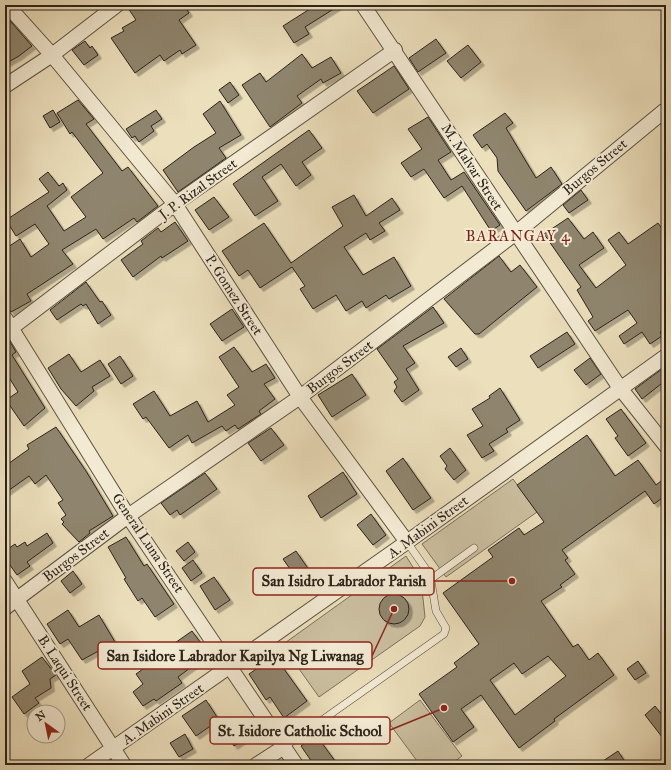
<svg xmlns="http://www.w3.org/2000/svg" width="671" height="770" viewBox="0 0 671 770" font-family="'IM FELL Great Primer',serif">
<defs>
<filter id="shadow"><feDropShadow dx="3.5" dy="3.5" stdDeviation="0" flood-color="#0004"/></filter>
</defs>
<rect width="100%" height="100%" fill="#ecdfbc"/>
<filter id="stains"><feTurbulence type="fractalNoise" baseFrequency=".005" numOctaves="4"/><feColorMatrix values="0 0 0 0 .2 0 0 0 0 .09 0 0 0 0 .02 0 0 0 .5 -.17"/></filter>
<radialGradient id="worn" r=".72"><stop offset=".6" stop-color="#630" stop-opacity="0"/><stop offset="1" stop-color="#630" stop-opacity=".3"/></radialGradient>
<path fill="#cbbfa0" stroke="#7b715d" d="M513 479 537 512 446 577 422 544Z
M406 556 421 580 425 617 420 626 319 697 282 645Z
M420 700 462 756 450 765H420L389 723Z"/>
<path fill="#8f856e" stroke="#2b231a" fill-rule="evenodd" filter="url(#shadow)" d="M126 5H184L189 13 179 20 196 45 182 54 180 50 164 61 160 55 135 73 111 38 124 31 122 28 136 20Z
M316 5H340L305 27 309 34 294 43 283 26Z
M5 15 32 46 19 56 5 64Z
M436 39 446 53 418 72 409 58Z
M85 41 90 48 92 46 98 55 84 65 72 50Z
M468 45 481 62 461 78 447 61Z
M302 54 312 68 331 57 341 73 323 83 321 79 297 96 302 103 270 127 242 85 260 73 266 82Z
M394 66 409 89 373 113 357 91Z
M230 82 239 95 228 103 219 90Z
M78 100 94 119 86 124 122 171 128 167 158 206 137 222 134 218 103 239 96 229 62 250 73 264 27 294 31 301 11 312 5 302V249L20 239 31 257 49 244 35 224 16 236 6 220 49 192 39 179 48 172 59 186 63 183 67 190 47 206 64 231 86 217 71 197 103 173 72 132 70 134 57 113Z
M220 101 241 135 219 148 226 158 178 192 163 170 194 147 216 133 203 114Z
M53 110 60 122 50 128 43 116Z
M156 110 162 119 151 126 154 131 139 142 135 136 132 138 126 129Z
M505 113 513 123 506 128 536 178 551 167 562 184 526 211 498 171 497 158 487 144 482 148 473 135Z
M428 117 451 152 438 160 451 180 464 172 500 225 491 231 462 186 444 198 424 169 411 177 401 163 422 149 408 129Z
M309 130 322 148 302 162 311 175 296 186 281 164 262 177 278 201 255 216 233 184Z
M581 190 588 200 569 213 563 205Z
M354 195 366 216 392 198 400 210 379 223 385 231 370 240 366 233 344 247 363 275 394 257 411 286 389 299 386 295 366 308 362 301 346 311 336 295 313 309 300 289 305 286 292 267 260 288 248 270 239 276 222 251 264 223 291 263 343 226 332 207Z
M214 197 229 217 209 230 195 210Z
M568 218 584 239 593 232 604 248 579 265 596 288 626 265 608 240 619 232 628 244 658 223 666 234V328L660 332 662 336 650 344 642 332 624 344 619 336 637 323 628 310 595 331 588 321 593 317 577 290 581 287 544 234Z
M175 222 188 241 162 258 161 256 133 277 121 260 143 244 141 241 158 228 161 232Z
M499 256 511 272 520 265 537 287 479 334H475L444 299Z
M86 282 100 302 102 301 111 315 98 324 86 304 83 306 81 304 57 320 50 310Z
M433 307 444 323 403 346 415 363 406 369 419 390 402 402 394 391 397 387 394 382 398 379 377 349Z
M232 309 244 327 222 341 210 324Z
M567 332 575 344 538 368 530 356Z
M9 340 16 352 12 355 45 408 24 426 6 400 18 392 5 371V343Z
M234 347 252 372 266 364 275 378 264 384 275 399 259 411 261 414 238 429 235 425 226 431 222 426 192 443 188 435 169 448 146 417 143 419 133 404 154 391 170 416 197 401 208 422 235 405 227 395 239 387 219 357Z
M461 348 468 359 456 367 448 357Z
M69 354 81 372 100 360 110 376 92 387 94 391 76 406 61 389 48 368Z
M120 356 133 376 121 384 108 364Z
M590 358 601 374 586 385 574 370Z
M666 366V380L642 399 635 389Z
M352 374 366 395 332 417 318 395Z
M500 388 520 420 506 429 508 432 489 444 494 451 482 458 467 435 483 426 472 409 490 398 489 396Z
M621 409 646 443 628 456 615 438 618 436 606 419Z
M56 427 86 471 113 516 89 531 90 533 79 542 62 524 64 522 61 519 66 515 58 503 63 500 46 475 35 484 29 476 5 493V466L29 449 27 445Z
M271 428 284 445 261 461 248 443Z
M587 435 615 476 638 460 656 485 666 477V495L654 504 645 491 562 550 568 558 565 560 575 574 560 585 562 587 541 601 573 647 578 644 589 660 598 653 614 675 554 719 555 721 519 748 481 695 461 709 474 727 453 742 419 694 457 667 454 663 479 644 443 593 493 557 488 550 519 528 524 535 544 522 517 485ZM548 656 566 676 515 715 490 680 514 663 522 674Z
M450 448 466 470 454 480 445 469 447 466 440 456Z
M403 458 431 498 413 510 386 471Z
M343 472 357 494 321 518 308 496Z
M205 473 217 489 180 515 177 510 170 515 161 503Z
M371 514 386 535 373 545 357 525Z
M47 533 53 543 27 562 30 566 17 575 5 558V551L15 544 17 547 25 542 27 546Z
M126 537 144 566 147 564 174 604 155 617 142 598 138 601 124 579 126 578 108 547Z
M188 542 195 552 184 561 176 551Z
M296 551 314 577 302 586 283 559Z
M193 560 202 573 191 581 182 568Z
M73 571 82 584 70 593 61 581Z
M214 577 230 600 215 610 200 586Z
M379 609a15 15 0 1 1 30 0a15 15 0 1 1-30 0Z
M68 610 79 627 99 615 115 642 82 660 68 639 60 644 47 624Z
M192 631 209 654 178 677 182 683 156 701 154 699 143 706 133 692 143 684 136 674 174 647 172 645Z
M281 644 289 655 279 662 307 701 284 718 270 697 266 700 249 674 275 656 272 650Z
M42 657 56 675 50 679 51 688 35 698 39 703 24 714 12 697 30 684 22 671Z
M638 661 646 673 635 680 627 669Z
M206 700 219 720 196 736 182 716Z
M655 706 666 720V742L645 715Z
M244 717 254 733 234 746 224 730Z
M185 734 193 749 179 757 170 743Z
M316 735 338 765H314L301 746Z
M618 751 627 765H597Z"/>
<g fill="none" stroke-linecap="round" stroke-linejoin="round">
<defs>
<path id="service" d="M431 579 474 548
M284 747 444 634 446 628 436 611 430 575 407 542"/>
<path id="minor" d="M7 5 52 55 175 204 300 397 407 542
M363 5 620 388 666 446
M5 86 52 55 117 5
M5 318 128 516 296 765
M5 333 175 204 395 50
M5 581 124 765
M5 608 128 516 300 397 516 233 664 111
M89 765 407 542 666 356
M256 765 284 747"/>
</defs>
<use href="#service" stroke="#5b5242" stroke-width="8"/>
<use href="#minor" stroke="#5b5242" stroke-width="16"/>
<use href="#service" stroke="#f3ead3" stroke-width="7"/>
<use href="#minor" stroke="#f3ead3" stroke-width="14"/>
</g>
<g text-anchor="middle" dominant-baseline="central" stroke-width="4" stroke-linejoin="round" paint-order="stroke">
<g font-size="14" fill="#2b231a" stroke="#f3ead3">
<text transform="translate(472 167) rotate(57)">M. Malvar Street</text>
<text transform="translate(595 167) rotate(-40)">Burgos Street</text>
<text transform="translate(198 189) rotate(-36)">J. P. Rizal Street</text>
<text transform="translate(234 295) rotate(57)">P. Gomez Street</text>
<text transform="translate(340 367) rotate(-37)">Burgos Street</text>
<text transform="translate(428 527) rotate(-36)">A. Mabini Street</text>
<text transform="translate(148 543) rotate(56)">General Luna Street</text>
<text transform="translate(76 555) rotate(-37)">Burgos Street</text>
<text transform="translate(65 673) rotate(57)">B. Laqui Street</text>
<text transform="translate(163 714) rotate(-35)">A. Mabini Street</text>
</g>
<g font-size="15" letter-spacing="1" fill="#7a1f14" stroke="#f3ead3">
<text x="518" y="236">BARANGAY 4</text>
</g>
</g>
<path fill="none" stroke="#8f2418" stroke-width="1.5" d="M512 581L434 581M394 609L372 656M444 708L390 730"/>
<g fill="#8f2418" stroke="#f3ead3" stroke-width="1.5">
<circle cx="512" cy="581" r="4"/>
<circle cx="394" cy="609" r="4"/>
<circle cx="444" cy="708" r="4"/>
</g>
<g fill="#f3ead3" stroke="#8f2418" stroke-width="1.5">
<rect x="253" y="568" width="181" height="27" rx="4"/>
<rect x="98" y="642" width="274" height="27" rx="4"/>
<rect x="210" y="717" width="180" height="27" rx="4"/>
</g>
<g font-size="15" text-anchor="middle" font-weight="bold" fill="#2b231a">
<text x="344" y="586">San Isidro Labrador Parish</text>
<text x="235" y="661">San Isidore Labrador Kapilya Ng Liwanag</text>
<text x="300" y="736">St. Isidore Catholic School</text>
</g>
<rect width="671" height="770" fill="none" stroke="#ecdfbc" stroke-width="20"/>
<rect x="6" y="6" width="659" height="758" fill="none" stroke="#2b231a" stroke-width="2"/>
<rect x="10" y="10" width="651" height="750" fill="none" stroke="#2b231a"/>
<g transform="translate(46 724) rotate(327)"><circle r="19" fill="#f3ead3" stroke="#a39a89"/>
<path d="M0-3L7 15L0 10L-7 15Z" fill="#8f2418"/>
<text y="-6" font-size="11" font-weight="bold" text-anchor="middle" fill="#2b231a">N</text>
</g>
<rect width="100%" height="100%" filter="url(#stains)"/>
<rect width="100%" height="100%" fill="url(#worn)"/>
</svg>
